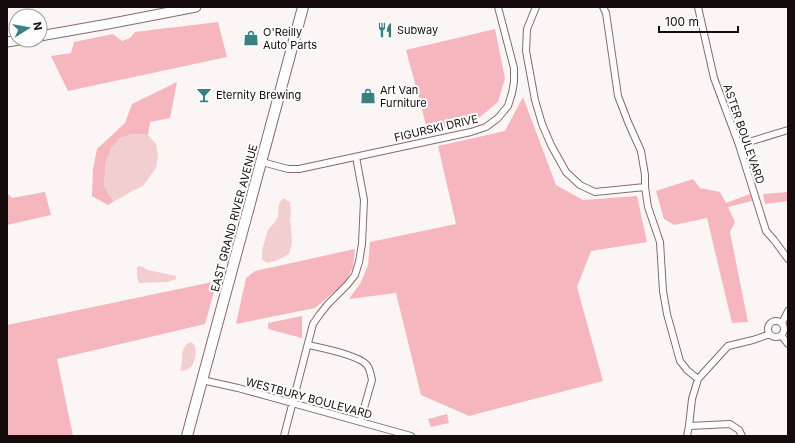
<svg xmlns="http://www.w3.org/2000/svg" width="795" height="443" viewBox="0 0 795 443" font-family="Inter,sans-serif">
<rect width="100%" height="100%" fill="#fcf5f5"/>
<path fill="#f5b7bd" d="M218 22 227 57 68 91 51 56 71 53 74 42 113 34 122 41 130 38 135 32Z
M495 29 505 78 498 102 480 117 428 132 406 50Z
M177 82 170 118 150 122 148 135 134 134 120 138 112 148 106 161 104 185 109 195 114 201 108 205 92 196 93 169 97 149 125 123 132 104Z
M523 97 556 185 583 200 637 196 647 242 591 251 577 287 603 381 469 416 421 395 396 293 349 299 361 282 368 265 370 242 456 224 438 146 505 131Z
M693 179 700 188 720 192 726 203 750 194 752 201 728 207 735 222 730 232 748 322 732 323 707 218 674 225 664 219 656 191Z
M45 192 51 215 7 225V193L12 198Z
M788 192V201L765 204 763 194Z
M355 249 353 267 345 283 315 308 236 324 246 278 255 271Z
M217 281 205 324 57 359 73 436H7V325Z
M302 316V338L268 329V323Z
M447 414 449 423 431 427 428 419Z"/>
<path fill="#f3ced1" d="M134 134 148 135 156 144 158 155 156 168 143 186 132 191 121 198 114 201 109 195 104 185 106 161 112 148 120 138Z
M283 198 290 202 291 211 290 220 291 228 292 242 289 254 278 260 268 263 262 260V251L268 229 275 222 278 216 279 204Z
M141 266 148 270 176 276V279L168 282 139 283 137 277V267Z
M190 342C193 343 193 343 195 346 197 351 195 364 190 368 187 370 184 371 181 371 180 367 182 365 182 362 182 353 182 346 190 342Z"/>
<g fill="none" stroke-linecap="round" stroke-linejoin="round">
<defs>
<path id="street" d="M536 7 527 29 526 51 535 100 542 124 551 145 566 172 580 185 595 192 645 187
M603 7 606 13 618 96 628 122 641 151 645 175V187L648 207 660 242 663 291 667 314 680 361 687 370 698 379
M698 7 714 78 739 145 766 231 774 240 788 259
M739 145 788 130
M262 162 288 169H299L471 132 486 127 498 118 508 106 512 93 514 82V68L498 7
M768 329a8 8 0 1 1 16 0a8 8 0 1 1-16 0Z
M782 323 788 311
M781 335 788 344
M308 345C322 348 358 355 367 365 370 369 371 375 372 380L360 422
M202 380 238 388 411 436
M689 426 730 424 739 430 742 436
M284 436 313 324 320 314 328 304 347 285 355 275 359 262 362 244 364 200 356 157
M687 436 689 426 692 399 698 379 728 346 753 340 770 334"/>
<path id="secondary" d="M40 36 108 24 196 7
M7 42 19 40"/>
<path id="primary" d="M187 436 303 7"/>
</defs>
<use href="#street" stroke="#886a6d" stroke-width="8"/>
<use href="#secondary" stroke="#886a6d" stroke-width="11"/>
<use href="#primary" stroke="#886a6d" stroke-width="12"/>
<use href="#street" stroke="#fff" stroke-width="6"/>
<use href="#secondary" stroke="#fff" stroke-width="9"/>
<use href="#primary" stroke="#fff" stroke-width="10"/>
</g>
<defs>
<symbol id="restaurant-bare" viewBox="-9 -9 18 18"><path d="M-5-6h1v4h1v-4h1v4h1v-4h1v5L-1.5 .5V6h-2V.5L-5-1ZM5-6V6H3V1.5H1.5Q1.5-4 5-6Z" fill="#38817e" stroke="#fff" stroke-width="2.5" paint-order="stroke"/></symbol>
<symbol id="shop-bare" viewBox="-9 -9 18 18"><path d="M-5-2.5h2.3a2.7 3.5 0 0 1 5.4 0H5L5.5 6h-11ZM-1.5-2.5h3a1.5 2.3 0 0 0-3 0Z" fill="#38817e" stroke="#fff" stroke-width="2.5" paint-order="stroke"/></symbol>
<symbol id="bar-bare" viewBox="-9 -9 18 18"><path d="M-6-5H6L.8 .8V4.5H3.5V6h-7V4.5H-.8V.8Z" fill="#38817e" stroke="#fff" stroke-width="2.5" paint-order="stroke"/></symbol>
</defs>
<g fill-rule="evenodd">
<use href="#restaurant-bare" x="374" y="19" width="22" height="22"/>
<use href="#shop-bare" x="240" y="27" width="22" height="22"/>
<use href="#bar-bare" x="193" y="84" width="22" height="22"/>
<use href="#shop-bare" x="357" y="85" width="22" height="22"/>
</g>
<g text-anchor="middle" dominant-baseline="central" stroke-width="4" stroke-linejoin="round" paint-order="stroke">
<g font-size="11" fill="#170c0d" stroke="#fff" text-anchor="start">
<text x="397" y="30">Subway</text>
<text x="263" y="32">O'Reilly<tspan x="263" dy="13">Auto Parts</tspan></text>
<text x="380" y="90">Art Van<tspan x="380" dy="13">Furniture</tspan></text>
<text x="216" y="95">Eternity Brewing</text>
</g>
<g font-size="11" fill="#170c0d" stroke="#fff">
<text transform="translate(436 128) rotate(-13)">FIGURSKI DRIVE</text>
<text transform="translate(744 134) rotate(71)">ASTER BOULEVARD</text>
<text transform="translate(234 218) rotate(-75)">EAST GRAND RIVER AVENUE</text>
<text transform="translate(309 398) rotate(15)">WESTBURY BOULEVARD</text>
</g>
</g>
<rect width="795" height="443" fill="none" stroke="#170c0d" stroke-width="16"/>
<g transform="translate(28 28) rotate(79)"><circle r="19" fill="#ffffff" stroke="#a29e9e"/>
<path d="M0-3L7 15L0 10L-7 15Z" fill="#38817e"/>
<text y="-6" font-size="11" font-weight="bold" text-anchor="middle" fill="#170c0d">N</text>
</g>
<path d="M659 26v6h79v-6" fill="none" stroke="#170c0d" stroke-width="2"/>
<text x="665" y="26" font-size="12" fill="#170c0d" stroke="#ffffff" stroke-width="3" paint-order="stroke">100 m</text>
</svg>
